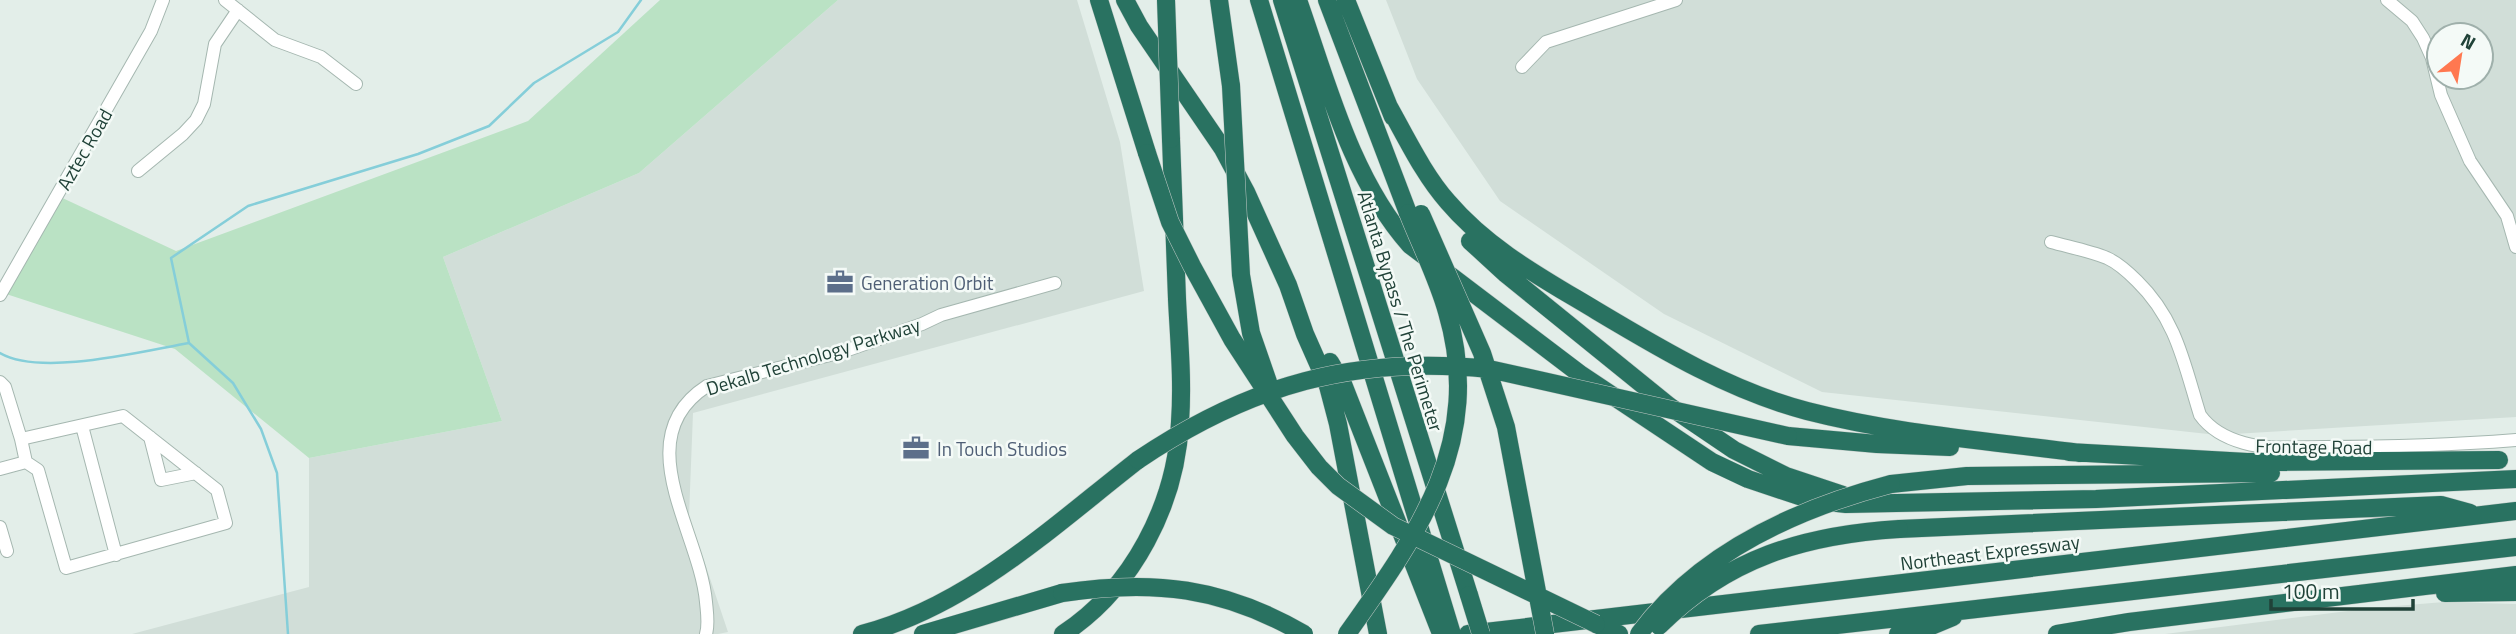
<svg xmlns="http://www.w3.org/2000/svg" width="2516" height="634" viewBox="0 0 2516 634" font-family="'Titillium Web',sans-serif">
<rect width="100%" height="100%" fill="#e3eee9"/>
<path fill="#d1ded8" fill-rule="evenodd" d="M838 0H1077L1120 142 1144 291 693 413 689 516 728 632 718 634H132L309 587V458L502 421 443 257 639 173Z
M1386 0H2516V417L2217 435 1822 392 1664 314 1500 201 1417 79ZM2439 35H2481V77H2439Z
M2444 602 2516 604V634H2165L2372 608Z"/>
<path fill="#bae2c4" d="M660 0H838L639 173 443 257 502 421 309 458 175 349 0 292 56 195 176 251 528 121Z"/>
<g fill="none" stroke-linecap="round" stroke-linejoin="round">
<path stroke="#85ced9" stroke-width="2.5" d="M0 353C41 377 143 351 189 343
M288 634 277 473 261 429 233 383 189 343 171 258 248 206 418 154 489 126 534 83 618 32 641 0"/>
<defs>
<path id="minor" d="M225 0 275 40 321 57 356 84
M2387 0 2412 21 2423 38 2432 58 2441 95 2470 161 2507 216 2516 247
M1522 67 1546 42 1676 0
M138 171 183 134 196 120 204 104 215 44 238 10
M2051 242C2069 247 2090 251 2107 258 2118 263 2129 273 2137 281 2177 320 2184 364 2200 415 2210 429 2226 438 2244 443 2268 450 2298 447 2324 447 2388 447 2452 445 2516 440
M0 295 151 31 163 0
M0 382 5 387 21 439 26 462 38 470 66 568 226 523 217 490 123 416 21 439
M82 426 116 555
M150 437 161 480 196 473
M0 469 26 462
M0 527 7 551
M706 634C709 624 707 613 706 602 700 532 626 438 707 386L842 352 922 324 941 315 1055 283"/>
<path id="highway" d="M1099 0 1147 153
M1125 0 1139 26 1223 149 1246 192 1288 285 1305 334 1328 386 1338 424 1378 634
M1219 0 1231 86
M1259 0 1452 634
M1282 0 1469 595
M1298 0C1327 82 1351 179 1410 245L1580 374 1712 462 1748 479 1811 500 1846 504 2096 499 2516 479
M1327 0 1408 213
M1346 0 1393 117
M1389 107C1407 139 1424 175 1448 202 1489 250 1544 279 1597 311 1664 351 1731 391 1807 411 1896 434 1989 441 2080 453
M1470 241 1506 274 1669 406 1734 450 1786 476 1843 495
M1330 362 1343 384 1440 631
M1788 436 1877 444 1950 447
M2069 452 2247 462 2499 460
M1891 484 1967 476 2271 473
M1899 529 2441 505 2470 513
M2445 593 2516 592
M1596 624 1619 634
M862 634C969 606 1053 526 1138 460
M923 634 1062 593
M1063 634C1133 588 1176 504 1180 422 1183 381 1179 340 1177 299 1175 246 1173 192 1171 139
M1468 634 2516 511
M1759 634 2516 547
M1898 634 1924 629 1953 617
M2057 634 2129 622 2516 575"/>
</defs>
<use href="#minor" stroke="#a5b7b0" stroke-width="14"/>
<use href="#highway" stroke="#c1cac7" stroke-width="19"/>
<use href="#minor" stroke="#fff" stroke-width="12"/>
<use href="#highway" stroke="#297261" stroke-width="18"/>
<defs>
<path id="highway-bridge" d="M1166 0 1171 139
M1231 86 1241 275 1251 333 1268 382
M1147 153 1170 222 1192 266 1232 339 1295 436 1319 467 1338 486 1393 526 1596 624
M1421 214 1482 353 1506 427 1545 634
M1138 460C1249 385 1355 355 1489 369L1788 436
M1062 593C1153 579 1223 587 1304 634
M1469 595 1481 634
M1659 626C1727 558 1804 535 1899 529
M1347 634C1418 534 1485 441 1447 312 1438 279 1421 246 1408 213
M1639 634C1699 553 1796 509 1891 484"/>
</defs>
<use href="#highway-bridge" stroke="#c1cac7" stroke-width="19" stroke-linecap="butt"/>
<use href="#highway-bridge" stroke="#297261" stroke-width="18"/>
</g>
<defs>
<symbol id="office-bare" viewBox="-9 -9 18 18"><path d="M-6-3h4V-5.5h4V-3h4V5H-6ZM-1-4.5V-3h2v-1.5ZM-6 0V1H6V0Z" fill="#5c6f8a" stroke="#f4faf7" stroke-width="2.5" paint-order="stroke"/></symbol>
</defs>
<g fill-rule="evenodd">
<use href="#office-bare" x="821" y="263" width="38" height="38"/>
<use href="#office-bare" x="897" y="429" width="38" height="38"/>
</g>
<g text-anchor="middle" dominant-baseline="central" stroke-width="5" stroke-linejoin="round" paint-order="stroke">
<g font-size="19" fill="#204238" stroke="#f4faf7">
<text transform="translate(84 149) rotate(-60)">Aztec Road</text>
<text transform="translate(1401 311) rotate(73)">Atlanta Bypass / The Perimeter</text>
<text transform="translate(813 356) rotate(-17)">Dekalb Technology Parkway</text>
<text transform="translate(2314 446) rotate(1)">Frontage Road</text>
<text transform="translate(1990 552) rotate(-7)">Northeast Expressway</text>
</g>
<g font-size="19" fill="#4e5e75" stroke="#f4faf7" text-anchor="start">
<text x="861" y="282">Generation Orbit</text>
<text x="937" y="448">In Touch Studios</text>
</g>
</g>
<g transform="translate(2460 56) rotate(30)"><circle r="33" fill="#f4faf7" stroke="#9fb0ab" stroke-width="2"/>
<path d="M0-5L12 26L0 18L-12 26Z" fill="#ff7850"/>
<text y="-10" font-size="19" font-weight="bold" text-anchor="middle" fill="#204238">N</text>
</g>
<path d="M2271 599v10h142v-10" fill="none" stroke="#204238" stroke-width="3.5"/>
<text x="2282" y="599" font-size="21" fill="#204238" stroke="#f4faf7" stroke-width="5" paint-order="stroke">100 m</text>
</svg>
